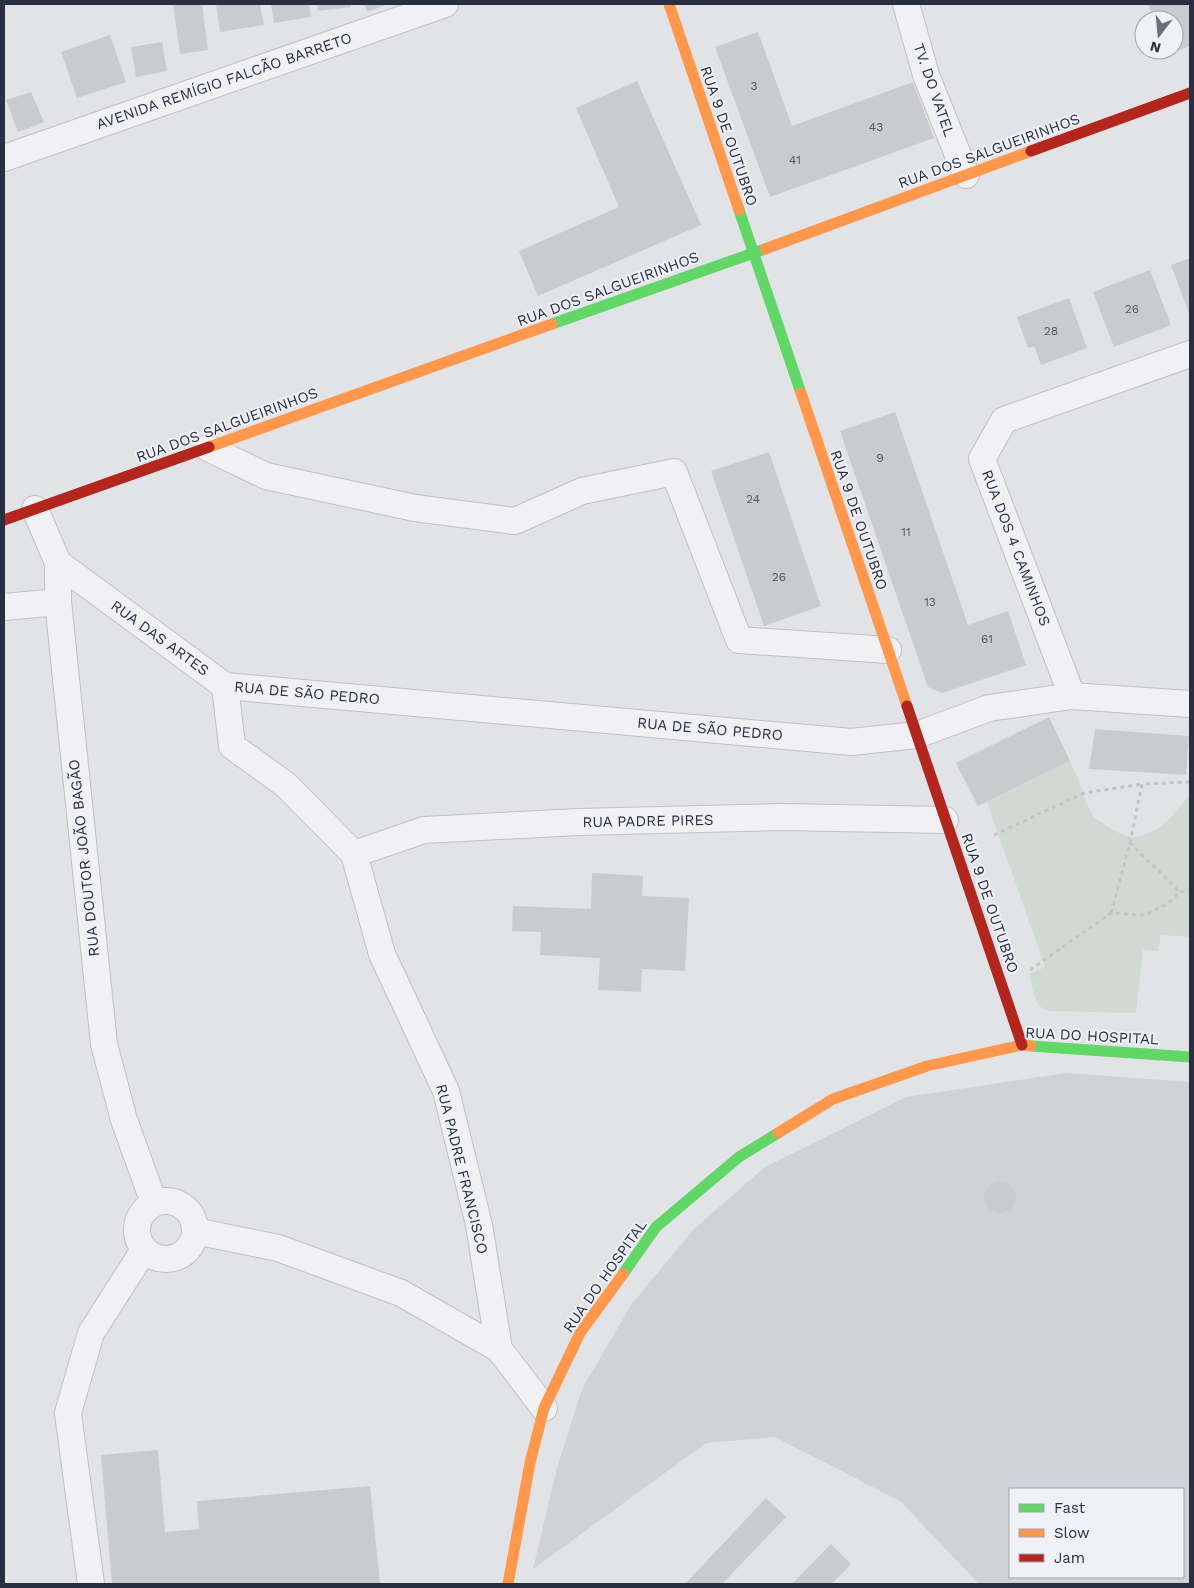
<svg xmlns="http://www.w3.org/2000/svg" width="1194" height="1588" viewBox="0 0 1194 1588" font-family="'Work Sans',sans-serif">
<rect width="100%" height="100%" fill="#e2e3e7"/>
<path fill="#d0d2da" fill-rule="evenodd" d="M1066 1073 1190 1082V1584H979L900 1501 775 1437 706 1443 533 1569 557 1468 582 1389 631 1305 694 1229 765 1167 906 1097ZM1010 1489H1183V1577H1010Z"/>
<path fill="#d1dad2" d="M1070 761 1084 793 1085 801 1094 817 1114 831 1131 837 1142 836 1159 828 1172 816 1190 794V937L1161 935 1158 951 1143 950 1136 1013 1048 1011C1033 1007 1033 988 1029 974L1045 967 987 802Z"/>
<path fill="#cacbcf" d="M173 4H202L208 50 180 54Z
M216 4H260L264 25 220 32Z
M271 4H309L311 17 274 23Z
M317 4H351V7L318 11Z
M364 4H388L367 12Z
M1148 4H1190V46L1167 55 1166 50H1174V20H1154Z
M758 32 792 126 913 82 934 138 770 197 715 47Z
M110 35 126 82 77 98 61 52Z
M162 42 167 71 136 77 131 47Z
M637 81 701 225 538 296 519 251 619 207 576 108Z
M31 92 44 122 18 132 6 100Z
M1190 258V316L1171 265Z
M1150 270 1171 325 1114 347 1093 292Z
M1069 298 1087 348 1041 365 1034 346 1028 348 1017 317Z
M895 412 968 625 1008 611 1026 665 942 693 928 687 840 431Z
M769 452 821 606 764 626 711 471Z
M1049 717 1070 761 978 806 956 763Z
M1095 729 1189 736 1186 775 1089 769Z
M592 873 643 876 642 896 689 898 685 971 642 969 641 992 598 990 600 958 540 955 541 932 512 931 513 906 591 909Z
M984 1197a16 16 0 1 1 32 0a16 16 0 1 1-32 0Z
M158 1450 165 1532 199 1529 197 1501 370 1486 380 1583 112 1584 101 1455Z
M766 1498 786 1517 722 1584H685Z
M831 1544 851 1564 832 1584H792Z"/>
<g fill="none" stroke-linecap="round" stroke-linejoin="round">
<defs>
<path id="street" d="M906 4 926 75 966 175
M4 158 445 4
M208 448 266 476 415 508 515 521 582 491 674 472 739 640 888 650
M35 509 58 563V602L104 1044 124 1120 154 1203
M58 563 225 686 232 746 286 785 354 854 382 954 446 1091 479 1225 499 1349
M4 607 58 602
M225 686 851 742 917 735 989 708 1072 696 1190 704
M1072 696 982 459 1004 420 1190 354
M354 854 424 830 578 822 782 817 945 820
M137 1230a29 29 0 1 1 58 0a29 29 0 1 1-58 0Z
M195 1231 278 1248 401 1293 499 1349 544 1408
M91 1584 68 1413 91 1333 144 1250"/>
</defs>
<use href="#street" stroke="#c0c1c5" stroke-width="28"/>
<path stroke="#c3c4ca" stroke-width="3" stroke-dasharray="4 4" stroke-linecap="butt" d="M994 835 1084 793 1142 784
M1130 843 1142 784 1190 782
M1111 913 1130 843 1180 892
M1030 970 1111 913 1145 915 1167 904 1180 892 1190 890"/>
<use href="#street" stroke="#f1f1f3" stroke-width="26"/>
<path stroke="#63d668" stroke-width="11" d="M739 210 801 393
M552 324 765 249
M1031 1046 1190 1057
M623 1274 656 1227 739 1157 778 1133"/>
<path stroke="#ff974d" stroke-width="11" d="M669 4 739 210
M765 249 1031 151
M801 393 907 706
M209 447 552 324
M778 1133 833 1099 927 1066 1022 1045 1031 1046
M508 1584 530 1463 544 1408 580 1333 623 1274"/>
<path stroke="#b3261e" stroke-width="11" d="M1031 151 1190 93
M4 520 209 447
M907 706 1022 1045"/>
</g>
<g text-anchor="middle" dominant-baseline="central" stroke-width="4" stroke-linejoin="round" paint-order="stroke">
<g font-size="12" fill="#515764">
<text x="754" y="86">3</text>
<text x="876" y="127">43</text>
<text x="795" y="160">41</text>
<text x="1132" y="309">26</text>
<text x="1051" y="331">28</text>
<text x="880" y="458">9</text>
<text x="753" y="499">24</text>
<text x="906" y="532">11</text>
<text x="779" y="577">26</text>
<text x="930" y="602">13</text>
<text x="987" y="639">61</text>
</g>
<g font-size="15" fill="#282f40" stroke="#eff1f6">
<text transform="translate(224 81) rotate(-19)">AVENIDA REMÍGIO FALCÃO BARRETO</text>
<text transform="translate(934 90) rotate(71)">TV. DO VATEL</text>
<text transform="translate(729 136) rotate(71)">RUA 9 DE OUTUBRO</text>
<text transform="translate(989 151) rotate(-20)">RUA DOS SALGUEIRINHOS</text>
<text transform="translate(608 289) rotate(-20)">RUA DOS SALGUEIRINHOS</text>
<text transform="translate(227 425) rotate(-20)">RUA DOS SALGUEIRINHOS</text>
<text transform="translate(859 520) rotate(71)">RUA 9 DE OUTUBRO</text>
<text transform="translate(1016 548) rotate(69)">RUA DOS 4 CAMINHOS</text>
<text transform="translate(160 638) rotate(36)">RUA DAS ARTES</text>
<text transform="translate(307 693) rotate(5)">RUA DE SÃO PEDRO</text>
<text transform="translate(710 729) rotate(5)">RUA DE SÃO PEDRO</text>
<text transform="translate(648 821) rotate(-1)">RUA PADRE PIRES</text>
<text transform="translate(84 858) rotate(-96)">RUA DOUTOR JOÃO BAGÃO</text>
<text transform="translate(990 903) rotate(71)">RUA 9 DE OUTUBRO</text>
<text transform="translate(1092 1036) rotate(3)">RUA DO HOSPITAL</text>
<text transform="translate(462 1169) rotate(76)">RUA PADRE FRANCISCO</text>
<text transform="translate(605 1276) rotate(-55)">RUA DO HOSPITAL</text>
</g>
</g>
<rect width="1194" height="1588" fill="none" stroke="#282f40" stroke-width="10"/>
<rect x="1009" y="1488" width="175" height="90" fill="#eff1f6" stroke="#9fa3ad"/>
<rect x="1019" y="1504" width="25" height="8" fill="#63d668" stroke="#9fa3ad"/>
<text x="1054" y="1513" font-size="15" fill="#282f40">Fast</text>
<rect x="1019" y="1529" width="25" height="8" fill="#ff974d" stroke="#9fa3ad"/>
<text x="1054" y="1538" font-size="15" fill="#282f40">Slow</text>
<rect x="1019" y="1554" width="25" height="8" fill="#b3261e" stroke="#9fa3ad"/>
<text x="1054" y="1563" font-size="15" fill="#282f40">Jam</text>
<g transform="translate(1159 35) rotate(196)"><circle r="24" fill="#eff1f6" stroke="#9fa3ad"/>
<path d="M0-4L9 19L0 12L-9 19Z" fill="#696e7a"/>
<text y="-8" font-size="14" font-weight="bold" text-anchor="middle" fill="#282f40">N</text>
</g>
</svg>
